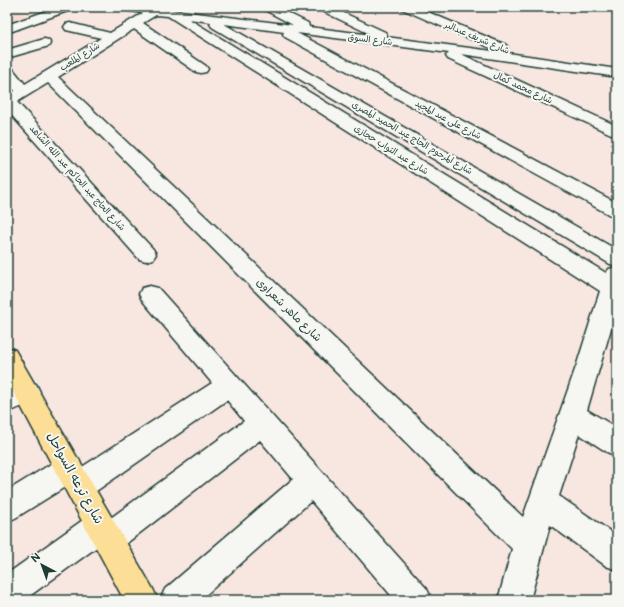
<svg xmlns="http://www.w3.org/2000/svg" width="624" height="607" viewBox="0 0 624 607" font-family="'Balsamiq Sans','Playpen Sans Arabic',sans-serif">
<rect width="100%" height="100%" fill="#f8e6e1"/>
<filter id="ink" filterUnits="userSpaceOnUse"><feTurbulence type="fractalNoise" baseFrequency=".025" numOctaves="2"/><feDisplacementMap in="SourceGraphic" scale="8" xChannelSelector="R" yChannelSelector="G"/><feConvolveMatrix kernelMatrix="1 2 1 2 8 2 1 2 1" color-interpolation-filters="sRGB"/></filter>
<g filter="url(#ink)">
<path fill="#f9dbd5" d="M7 7H17L29 21 7 27Z"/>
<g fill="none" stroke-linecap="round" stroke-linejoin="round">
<defs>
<path id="minor" d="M58 7H75L73 9 7 33V25Z
M117 7H164V9L293 25 263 9 261 7H276L308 23 309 27 372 35 318 9 316 7H331L385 32 387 35 386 37 500 52 402 9 400 7H416L506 45 508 48 506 51 501 52 617 69V77L461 54 617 126V132L611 134 448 59 446 56 449 53 297 33 617 203V217L610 215 285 37 283 34 284 32 224 24 617 250V266L610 264 212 27 210 24 211 22 189 19 606 273 609 269 617 267V308L587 410 617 428V456L607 452 579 434 559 496 617 536V570L606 566 550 525 530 600H498L512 549 48 83 17 102 153 249 156 254 153 259 146 261 139 259 7 110V96L15 91 7 80V67L12 68 25 84 101 38 66 30 64 27 66 24 70 23 110 33 143 13 119 9ZM156 15 168 16 600 291 577 364 523 517 58 77 134 29 196 72 201 73 206 72 208 69 206 66 143 23Z
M44 39 49 40 50 43 49 46 7 58V50Z
M150 286 158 288 427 589 432 600H395L311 501 200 600H160L165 589 293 479 260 440 119 549 108 553 97 547 24 600H7V574L90 515 101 511 112 517 244 421 227 400 89 496 79 500 69 496 65 487 17 517 7 522V491L59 459 69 455 79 459 82 467 212 383 142 300 139 294 142 288Z
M27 381 36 384 40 392 36 400 7 413V390Z"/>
<path id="major" d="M7 347 15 350 153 589 158 600H124L7 380Z"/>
</defs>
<use href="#minor" stroke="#1f3d34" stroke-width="3"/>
<use href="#major" stroke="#1f3d34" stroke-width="3"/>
<use href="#minor" fill="#f6f6f2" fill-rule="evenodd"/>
<use href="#major" fill="#fdde96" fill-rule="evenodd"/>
</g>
</g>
<g text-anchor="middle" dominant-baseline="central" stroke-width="4" stroke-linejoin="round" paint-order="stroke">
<g font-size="9" fill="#1f3d34" stroke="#f6f6f2">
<text transform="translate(477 38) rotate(23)">شارع شريف عبدالبر</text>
<text transform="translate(370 40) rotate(7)">شارع السوق</text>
<text transform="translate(80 57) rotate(-32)">شارع الملعب</text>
<text transform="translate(523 88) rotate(25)">شارع محمد كمال</text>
<text transform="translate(448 120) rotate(28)">شارع على عبد المجيد</text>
<text transform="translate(412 138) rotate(30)">شارع المرحوم الحاج عبد الحميد المصرى</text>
<text transform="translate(391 150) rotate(32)">شارع عبد التواب حجازى</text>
<text transform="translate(77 178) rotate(48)">شارع الحاج عبد الحاكم عبد الله الشاهد</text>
</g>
<g font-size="11" fill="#1f3d34" stroke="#f6f6f2">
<text transform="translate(289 310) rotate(44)">شارع ماهر شعراوى</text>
</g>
<g font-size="13" fill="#1f3d34" stroke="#f6f6f2">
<text transform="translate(75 478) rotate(61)">شارع ترعه السواحل</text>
</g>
</g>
<rect width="624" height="607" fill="none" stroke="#f6f6f2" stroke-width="24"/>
<rect x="12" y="12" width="600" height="583" fill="none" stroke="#1f3d34" stroke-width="1.5" filter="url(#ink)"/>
<g transform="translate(42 565) rotate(319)" stroke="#f6f6f2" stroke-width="3" paint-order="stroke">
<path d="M0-3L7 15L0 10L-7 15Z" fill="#1f3d34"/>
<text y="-6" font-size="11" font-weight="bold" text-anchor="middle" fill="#1f3d34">N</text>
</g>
</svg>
